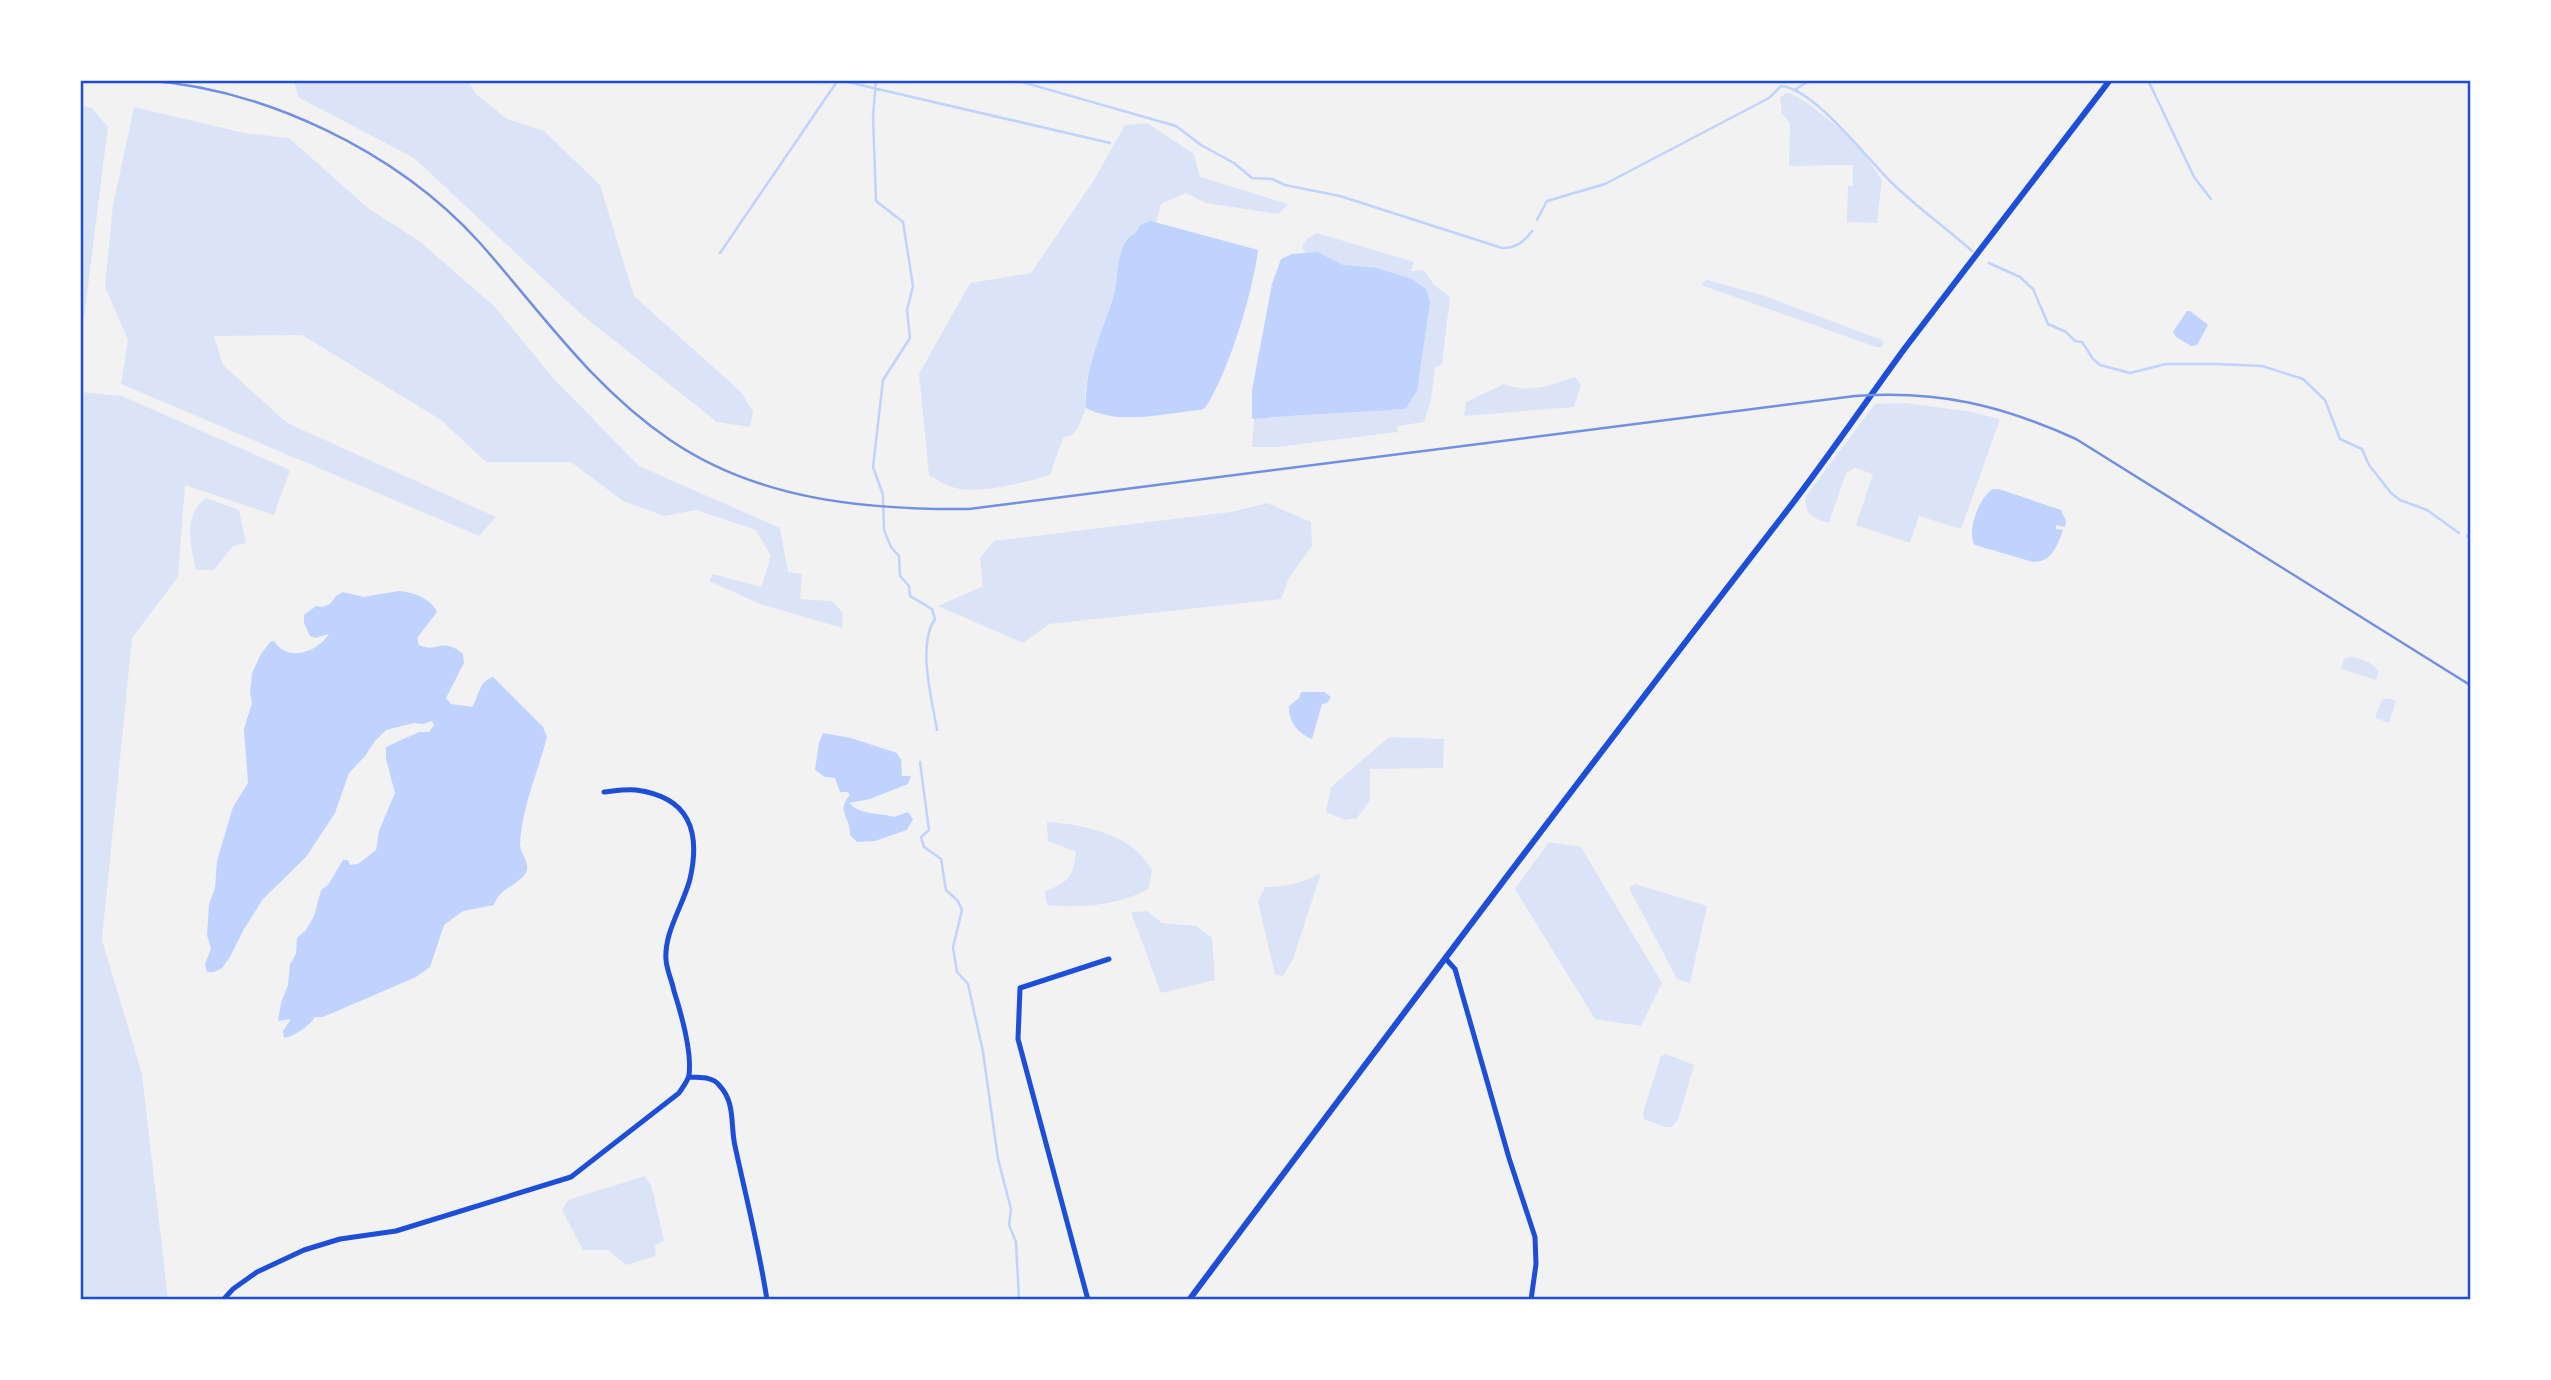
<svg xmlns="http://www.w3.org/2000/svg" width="2551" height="1380" viewBox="0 0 2551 1380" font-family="Roboto,sans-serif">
<rect width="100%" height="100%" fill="#f2f2f2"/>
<path fill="#dbe4f7" d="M294 81H468L476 94 507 119 544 131 600 185 634 296 742 393 753 412 750 427 717 422 582 315 414 158 298 97Z
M1786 93C1801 93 1853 139 1863 152 1870 161 1875 171 1882 180L1877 223 1847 222 1848 186H1853V165L1789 166 1790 123 1782 114 1780 98Z
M81 106 92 108 108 127 84 318 81 324Z
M134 107 244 133 289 138 368 208 419 241 494 306 554 379 639 466 780 528 788 572 802 574 800 599 832 601 843 613 842 628 760 604 709 581 713 574 761 587 771 556 756 530 696 510 664 516 623 501 571 462H486L441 420 302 335 214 336 223 365 287 423 496 517 479 536 121 384 128 340 105 287 113 205Z
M1147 123 1194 154 1200 177 1288 204 1279 214 1206 203 1186 193 1161 204 1156 223 1151 222 1140 225 1136 235 1127 240 1113 298 1093 354 1085 390 1086 408 1078 428 1072 435 1063 438 1050 475C1027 482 984 493 960 489 948 487 939 481 929 475L919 374 970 283 1031 273 1094 180 1125 125Z
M1317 233 1414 262 1411 271 1424 270 1434 285 1450 297 1442 364 1435 368 1431 400 1424 422 1397 426 1398 432 1278 447H1252L1254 419C1305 414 1354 413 1405 409L1393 274C1372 265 1362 269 1343 265 1328 261 1324 251 1306 254L1302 247 1307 239Z
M1707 280 1762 295 1882 340 1884 343 1881 347H1876L1701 285Z
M1575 377 1581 385 1574 407 1464 416 1466 402 1504 384C1528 394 1552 385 1575 377Z
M81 392 122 396 290 470 274 515 185 485 178 577 132 638 102 940 142 1074 168 1299H81Z
M1905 403 1967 411 2000 419 1961 529 1919 516 1910 543 1856 525 1873 474 1855 468 1846 473 1829 523C1814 519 1803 514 1806 496L1875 404Z
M206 498 239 510 246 543 233 546 214 570H196C191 545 182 516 206 498Z
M1267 503 1311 522 1312 546 1289 578 1281 599 1049 624 1023 643 938 606 983 586 980 558 994 541 1231 512Z
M2349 657C2361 658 2372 662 2379 672L2376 680 2341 669 2344 659Z
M2387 698 2396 701 2389 723 2375 718 2381 701Z
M1389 737 1444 739 1443 768 1370 769V800L1357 818 1345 820 1326 812 1331 787Z
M1047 822C1077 824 1115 831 1138 852 1143 857 1148 864 1152 870L1149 888C1123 905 1077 909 1047 905L1045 891C1068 883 1074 876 1076 852L1048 841Z
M1549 842 1581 847 1662 983 1641 1026 1595 1019 1515 889Z
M1321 873 1293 959 1283 976 1275 975 1258 901 1265 887C1285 887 1303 883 1321 873Z
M1635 884 1707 906 1690 983 1677 979 1629 888Z
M1147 911 1162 923 1196 926 1212 938 1215 980 1161 993 1131 912Z
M1666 1054 1694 1065 1678 1120 1671 1127H1665L1644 1119 1643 1113 1661 1056Z
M645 1176 652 1188 664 1241 655 1245 656 1256 626 1265 608 1250H583L562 1210 568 1200Z"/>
<path fill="#bfd3fe" d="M1151 221 1258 250C1253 292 1228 374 1205 408L1201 410C1163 413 1121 426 1086 408 1084 369 1101 335 1113 298 1118 284 1117 251 1127 240 1133 232 1135 237 1140 225Z
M1317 252 1343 265 1377 268 1412 279 1426 289 1430 302 1417 391 1405 409C1354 413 1305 414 1254 419L1252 418V390L1272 284 1281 259 1292 254Z
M2187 311H2190L2208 325 2197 345 2191 346 2176 337 2173 332Z
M1993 489H1999L2061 510 2066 521 2065 527 2056 525V529L2063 530C2057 546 2052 562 2033 562L1975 545C1966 532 1979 497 1993 489Z
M399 591C413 592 432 599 437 612L417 638 419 645C438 654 441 636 463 654L464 663 446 698 451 704 472 707C479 696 479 681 493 677L543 727 547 737C538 772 522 807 520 844 520 853 529 861 527 870 523 884 499 887 494 905L463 911 444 925 430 967 416 977 323 1017H315C309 1026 295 1036 284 1038L283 1031 291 1019 278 1021 281 1003 288 985 290 964 296 954 297 938 306 930 314 916 321 890 328 885 343 860H348L350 865 358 864 376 850 379 831 395 793 386 759V747L419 732H429L434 725 432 721 423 724 414 723 386 730 375 741 365 756 349 773 335 813 306 857 263 899 244 929 230 957 222 968 214 972H207L205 964 211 949 207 935 209 904 215 888 217 861 233 807 248 783 244 729 252 703 250 693 252 673 261 654 270 642 274 641C287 663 318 652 329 634L315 638 310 636 304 623V615L316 606 322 607 330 604 336 596 343 592 363 597Z
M1301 692H1324L1331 697 1327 703 1322 704 1312 739C1298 733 1288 722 1289 706L1299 698Z
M823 733 851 738 897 753 901 760 902 776H911L908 784 870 799 849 803C861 816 879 812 894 817L908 812 913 819 907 830 875 841 857 842 850 835C851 817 835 812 850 795L848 792H840L835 778 825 777 815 770 819 743Z"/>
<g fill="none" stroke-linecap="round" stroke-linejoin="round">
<path stroke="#bfd3fe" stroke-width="2.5" d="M839 80 1110 143
M876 80 873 117 876 201 903 222 913 286 907 310 910 338 883 380 873 467 883 495 884 530 891 547 899 556 900 576 909 586 910 596 932 609 935 619C917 645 932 699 937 730
M1015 80 1176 126 1201 145 1234 163 1252 178 1272 179 1285 185 1340 196 1502 248C1516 248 1524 242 1532 231
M2148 80 2194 177 2211 199
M1796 89 1810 80
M1537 220 1547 201 1605 184 1769 98 1781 86C1813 88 1866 157 1889 180 1915 206 1945 227 1972 251
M720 253 838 80
M1989 263 2020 277 2033 289 2048 324 2066 332 2075 341 2082 342 2093 359 2100 365 2130 373 2166 364H2216L2262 366 2303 379 2325 400 2340 439 2362 449 2369 465 2391 493 2400 500 2427 510 2459 533
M2467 536 2470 537
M920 762 929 830 921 837 924 847 941 859 946 890 958 901 962 910 953 947 957 972 968 984 983 1052 998 1159 1011 1209 1009 1225 1016 1242 1019 1300"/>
<path stroke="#1d4ed8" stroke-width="5" d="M1445 958 1455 969 1509 1158 1535 1237 1536 1264 1531 1300
M689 1077C699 1078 712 1076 719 1085 736 1103 730 1124 735 1146 746 1197 759 1247 767 1300
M223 1300 233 1289 257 1272 304 1250 340 1239 396 1231 571 1177 679 1093C682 1088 688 1081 689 1075 692 1052 681 1013 674 991 672 981 667 971 666 960 664 932 683 906 690 879 701 831 689 797 636 790 626 789 614 791 604 792
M1088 1300 1018 1039 1020 988 1109 959"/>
<path stroke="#1d4ed8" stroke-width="6" d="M1189 1300C1385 1038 1581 776 1782 517 1825 462 1864 404 1905 348L2110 80"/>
<path stroke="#7290e2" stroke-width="2.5" d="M140 80C263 87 397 151 480 243 541 312 592 387 670 440 758 500 865 510 969 509L1855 396C1938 390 2001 405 2076 439L2470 685"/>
</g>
<rect width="2551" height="1380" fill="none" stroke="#ffffff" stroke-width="164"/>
<rect x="82" y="82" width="2387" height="1216" fill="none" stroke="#1d4ed8" stroke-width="2.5"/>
</svg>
